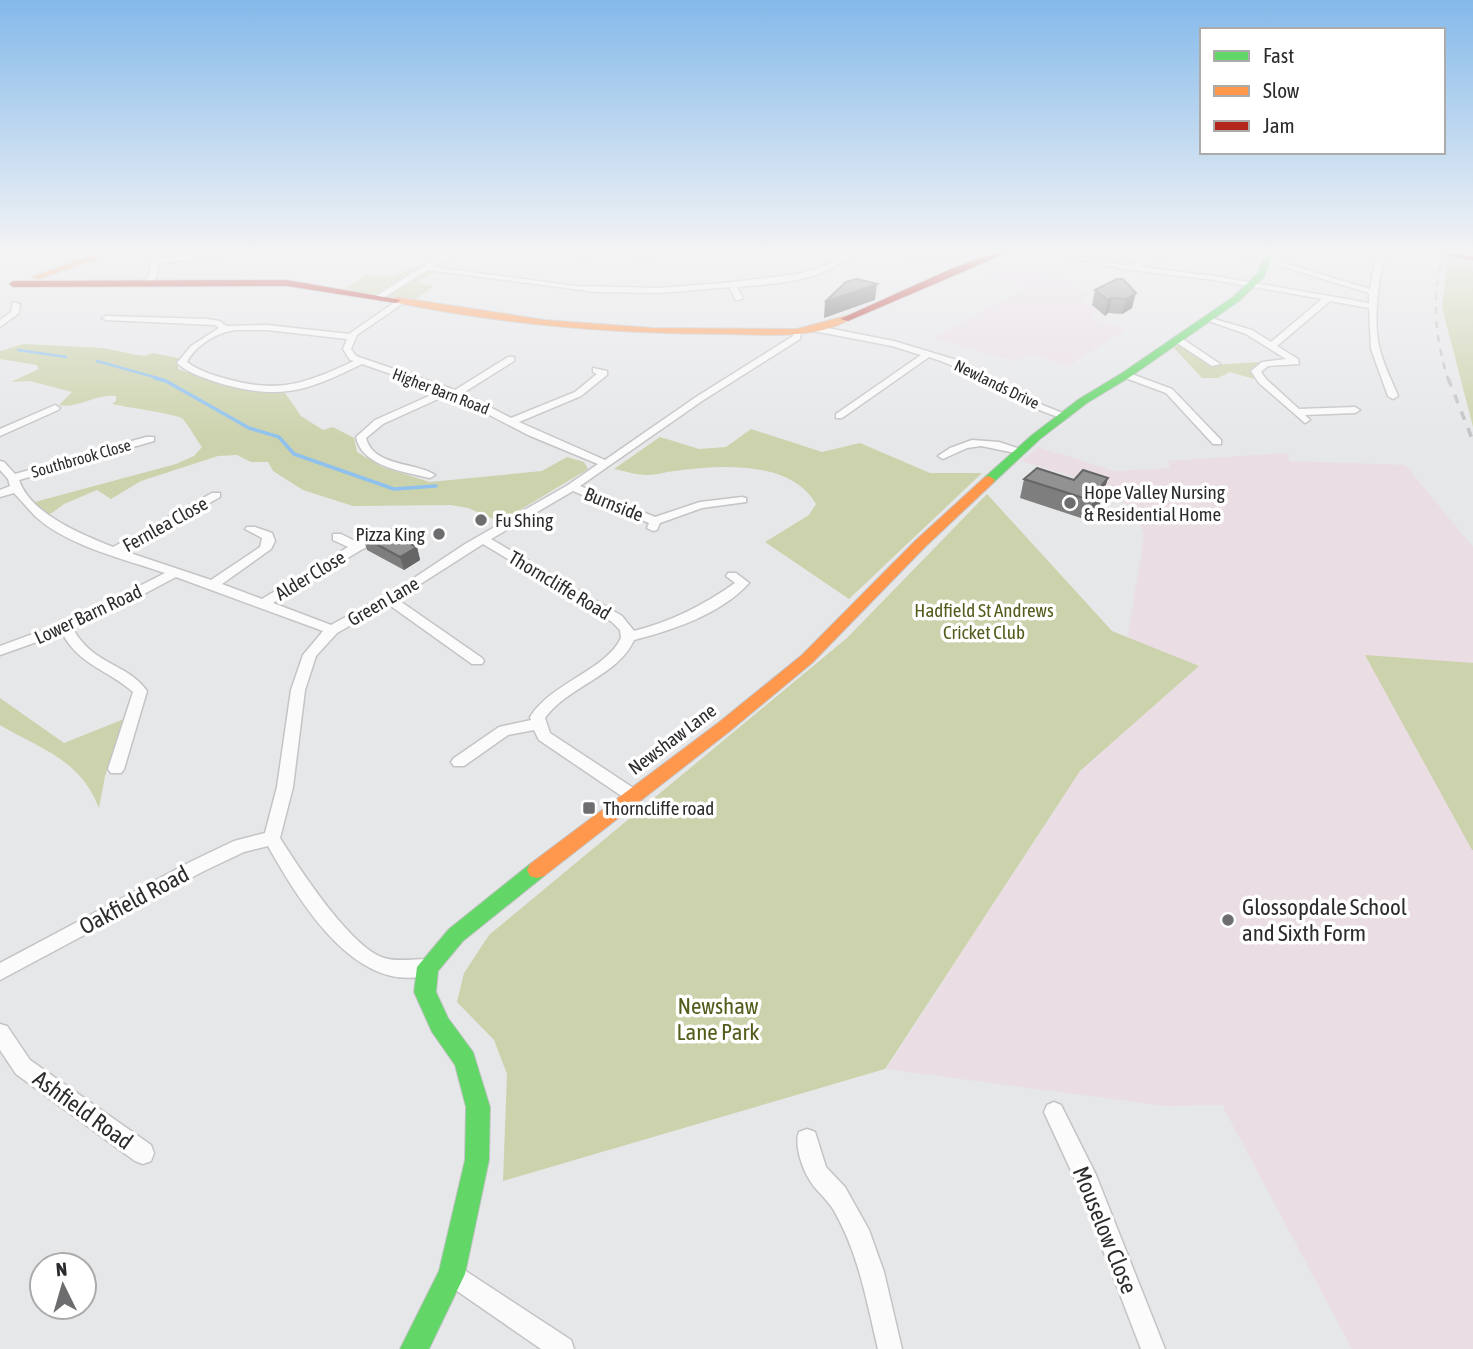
<svg xmlns="http://www.w3.org/2000/svg" width="1473" height="1349" viewBox="0 0 1473 1349" font-family="'Asap Condensed',sans-serif">
<rect width="100%" height="100%" fill="#e6e7e9"/>
<path fill="#eadde4" d="M867 252H981L987 257 976 261 962 260 924 267 886 253Z
M994 262 1075 282 1076 287 1088 295 1079 302 1103 308 1088 317 1127 329 1068 366 1030 354 1015 361 932 338 1027 288 973 272Z
M1038 447 1115 471 1170 468 1168 461 1288 453 1289 461 1405 465 1473 547V1349H1352L1222 1105 1166 1106 886 1069 1080 771 1199 666 1127 639 1144 537 1138 517 1122 500 1097 484 1022 461Z"/>
<path fill="#ccd2ab" d="M1448 257 1471 261 1473 271V427L1442 307Z
M412 267H424L376 295 343 290 367 275 394 276Z
M428 270 436 271 417 282 434 286 411 302 383 296Z
M24 344 103 348 137 355 146 356 152 353 178 358V369C213 381 248 395 285 393L301 416 323 430 333 427 354 438 357 452 382 467 430 482 542 471 567 457 584 462 588 469 500 522 468 508 451 505 353 506 303 490 273 471 268 462H251L237 455 218 456 141 481 111 499 97 490 64 504 45 518 31 503 176 464 194 456 202 447C195 438 190 427 183 419 178 414 124 407 112 404L116 401V396C94 394 79 409 59 405L72 392 30 381 11 382 39 369 37 365 0 359V351Z
M1180 344 1211 365 1260 362 1253 368 1254 379 1230 372 1218 378H1202L1174 348Z
M751 429 822 452 860 443 930 473H982L849 599 765 542 809 515 816 504C790 459 718 465 674 471 665 472 656 475 647 475 636 475 625 471 614 469L660 437 699 449 726 447Z
M987 494 1112 631 1199 666 1080 771 885 1069 503 1181 507 1074 494 1040 457 1002 464 973 489 935 847 638Z
M1365 655 1473 663V850H1472Z
M0 698 64 743 124 719 105 776 99 808C80 759 42 750 0 725Z"/>
<g fill="none" stroke-linecap="round" stroke-linejoin="round">
<path stroke="#8ec1ed" stroke-width="2.5" d="M18 350 66 357
M97 361 161 379"/>
<path stroke="#8ec1ed" stroke-width="3.5" d="M155 378 166 381 249 428 279 437 294 454 394 489 436 486"/>
<defs>
<path id="street" d="M153 252H159V259L216 252H239L158 264 156 278 148 284 144 282 148 277Z
M334 252H352L349 254Z
M446 252H455L433 267 575 286 660 288 723 283 799 274 829 264 845 252H852C825 283 775 283 737 287L743 298 739 300H736L729 287 660 293 596 292 427 270 380 300 373 298Z
M583 252H591L584 261 580 259Z
M653 252H674L642 258 638 256Z
M1050 252C1076 252 1102 265 1127 265 1142 265 1154 252 1169 252L1140 267 1214 276 1369 303V293L1235 252H1247L1370 289 1377 252H1385C1379 282 1372 320 1380 350 1384 366 1392 381 1398 396L1393 399 1388 396 1371 349 1369 308 1330 301 1277 346 1298 359 1299 364 1268 366 1261 372 1266 379 1299 409 1355 407 1360 410 1355 413 1305 415 1310 420 1305 423 1259 383 1251 371 1262 362 1286 359 1246 334 1203 319 1207 317 1252 330 1271 342 1322 299 1214 280 1123 269Z
M398 300 405 302 357 335 351 349 356 356 455 390 508 357H514V361L463 393 511 418 575 392 597 374 593 372V368L607 371V375L581 396 519 422 605 460 696 397 793 336 794 330 801 332 800 339 702 401 580 486 655 517 700 502 742 497 746 498V502L702 508 660 523 657 530 653 531 647 528 649 523 573 491 491 539 622 616 634 631C670 622 704 605 735 583L726 576 728 573H736L749 583C721 614 673 630 634 640 618 676 568 686 545 718L550 733 638 791 640 795 638 799 632 801 626 799 539 740 534 730 508 735 464 766H454L451 762 454 758 499 727 531 720 530 717C551 683 606 670 621 638L620 630 612 622 483 544 397 599 482 658 484 661 482 664H472L388 604 337 633 316 656 305 690 293 787 280 838C299 868 350 947 384 958 397 962 414 959 428 959L435 961 437 967 435 973C358 1001 299 901 268 846L244 852 204 871 0 980V963L192 861 234 841 265 833 277 787 291 690 303 655 323 631 176 577 89 623 73 629C94 666 126 662 147 691L124 769 121 773H111L108 769 133 692C107 669 80 666 62 633L0 655V646L79 617 165 573C124 559 68 546 36 517 28 509 21 500 14 493L0 497V490L10 486 8 479 0 470V461L4 462 15 474 146 437H154V441L19 480C30 514 83 535 113 547L212 493H220V497L124 551 211 580 260 547 262 538 245 529 247 527H255L272 533 275 541 271 549 222 584 262 599 348 547 333 540V534H341L357 542 383 530H391V534L361 550 273 603 331 625 402 586 465 544 568 485 598 464 528 435 449 394 383 424 366 438C373 467 416 462 435 475L430 478C405 472 362 467 356 437L375 420 440 391 362 364C305 392 279 401 216 382 202 377 188 373 177 363L191 346 219 328 215 325 106 320 102 318 106 316 207 319 220 321 226 326 267 325 349 334ZM235 330H267L347 339 343 349 350 360 354 361C307 383 279 394 227 379 213 375 199 371 187 362 196 345 216 333 235 330Z
M13 302 20 304 19 313 0 327V320L11 312Z
M817 326 894 341 963 362 1035 402 1070 416 1065 419C1015 405 978 372 929 357L842 418H836V414L921 355 892 346 814 331V327Z
M1177 336 1180 337 1220 364 1212 366 1174 341 1173 339Z
M1126 372 1172 389 1221 440V444H1213L1166 393 1123 377V373Z
M55 405 60 408 58 410 0 436V429Z
M972 440 999 442 1026 451 1021 454 981 446 967 448 943 459 938 456 950 448Z
M0 1024 7 1026 30 1060 151 1145 154 1153 151 1161 143 1164 135 1161 16 1074 0 1050Z
M1054 1102 1061 1105 1096 1175 1165 1349H1141L1079 1188 1044 1112 1047 1105Z
M807 1129 815 1132 826 1167 845 1187 869 1230 884 1272 902 1349H878C866 1299 859 1254 833 1209 826 1198 815 1190 809 1179 802 1168 794 1144 799 1132Z
M452 1262 571 1340 574 1349H541L444 1282 440 1274 444 1266Z"/>
<path id="fast" d="M1266 252H1274L1264 277 1239 301 1130 377 1087 403 1040 439 993 483H985V477L1032 435 1079 399 1122 373 1233 297 1257 274Z
M537 862 544 864 547 870 544 876 463 941 438 971 436 992 448 1018 473 1052 490 1107 489 1160 465 1274 429 1349H400L439 1271 465 1160 466 1107 455 1065 432 1032 414 992 417 967 449 929 530 864Z"/>
<path id="slow" d="M102 252H115L39 279 32 277Z
M396 297 545 320 653 328 797 329 845 316 850 319C819 339 764 335 729 334 617 334 503 325 393 302L391 300Z
M989 476 995 480 993 483 925 547 812 663 730 731 544 876 537 878 530 876 527 870 530 864 718 723 802 655 915 541 985 477Z"/>
<path id="jam" d="M997 252H1009L848 321 840 319 951 269Z
M1436 252 1473 256V260L1440 254Z
M287 280 401 300 396 303 287 286 13 287 9 284 13 281Z"/>
</defs>
<use href="#street" stroke="#c4c4c6" stroke-width="3"/>
<use href="#fast" stroke="#c4c4c6" stroke-width="2"/>
<use href="#slow" stroke="#c4c4c6" stroke-width="2"/>
<use href="#jam" stroke="#c4c4c6" stroke-width="2"/>
<use href="#street" fill="#fbfbfc" fill-rule="evenodd"/>
<use href="#fast" fill="#63d668" fill-rule="evenodd"/>
<use href="#slow" fill="#ff974d" fill-rule="evenodd"/>
<use href="#jam" fill="#b3261e" fill-rule="evenodd"/>
<path stroke="#c2c2c3" stroke-width="2.5" stroke-dasharray="7 7" stroke-linecap="butt" d="M1445 252C1430 294 1435 338 1448 379"/>
<path stroke="#c2c2c3" stroke-width="3.5" stroke-dasharray="9 9" stroke-linecap="butt" d="M1448 378 1473 441"/>
</g>
<path fill="#7e7e7e" d="M1117 279 1132 308 1122 314 1108 313 1105 316 1092 305 1095 290Z
M1108 478 1099 506 1087 520 1020 498 1024 479 1074 480Z
M363 537 417 547 420 560 404 570 367 550Z"/>
<path fill="#666667" d="M877 284 875 300 824 318 825 302Z
M1136 293 1132 308 1122 314 1126 299Z
M1112 298 1108 313 1105 316 1108 300Z
M1108 478 1099 506 1087 520 1093 501 1101 486Z
M417 547 420 560 404 570 400 557Z"/>
<path fill="#929293" stroke="#666667" stroke-width="2" d="M857 279 877 284 825 302 846 282Z
M1117 279H1123L1136 293 1126 299 1112 298 1108 300 1095 290Z
M1037 468 1074 480 1083 470 1108 478 1101 486 1105 487 1093 501 1024 479Z
M379 529 417 547 400 557 363 537Z"/>
<linearGradient id="sky" x2="0" y2="1"><stop stop-color="#84b9ea"/><stop offset="0.57" stop-color="#f4f4f5"/><stop offset="1" stop-color="#f4f4f5" stop-opacity="0"/></linearGradient>
<rect width="1473" height="441" fill="url(#sky)"/>
<g fill="#6d6d6f" stroke="#fff" stroke-width="2.5">
<circle cx="1070" cy="503" r="7"/>
<circle cx="481" cy="520" r="7"/>
<circle cx="439" cy="534" r="7"/>
<rect x="582" y="801" width="14" height="14" rx="3.5"/>
<circle cx="1228" cy="920" r="7"/>
</g>
<g text-anchor="middle" dominant-baseline="central" stroke-width="7" stroke-linejoin="round" paint-order="stroke">
<g font-size="16" fill="#2c2c2e" stroke="#fff">
<text transform="translate(997 384) rotate(26)">Newlands Drive</text>
<text transform="translate(441 391) rotate(21)">Higher Barn Road</text>
<text transform="translate(81 458) rotate(-16)">Southbrook Close</text>
</g>
<g font-size="19" fill="#2c2c2e" stroke="#fff" text-anchor="start">
<text x="1084" y="492">Hope Valley Nursing<tspan x="1084" dy="22">&amp; Residential Home</tspan></text>
<text x="495" y="520">Fu Shing</text>
<text x="425" y="534" text-anchor="end">Pizza King</text>
<text x="603" y="808">Thorncliffe road</text>
</g>
<g font-size="19" fill="#2c2c2e" stroke="#fff">
<text transform="translate(614 504) rotate(22)">Burnside</text>
<text transform="translate(165 524) rotate(-29)">Fernlea Close</text>
<text transform="translate(310 575) rotate(-31)">Alder Close</text>
<text transform="translate(560 585) rotate(31)">Thorncliffe Road</text>
<text transform="translate(383 601) rotate(-30)">Green Lane</text>
<text transform="translate(88 614) rotate(-25)">Lower Barn Road</text>
<text transform="translate(672 739) rotate(-37)">Newshaw Lane</text>
</g>
<g font-size="19" fill="#555c1b" stroke="#fff">
<text x="984" y="610">Hadfield St Andrews<tspan x="984" dy="22">Cricket Club</tspan></text>
</g>
<g font-size="23" fill="#2c2c2e" stroke="#fff">
<text transform="translate(134 900) rotate(-28)">Oakfield Road</text>
<text transform="translate(83 1110) rotate(36)">Ashfield Road</text>
<text transform="translate(1105 1230) rotate(68)">Mouselow Close</text>
</g>
<g font-size="23" fill="#2c2c2e" stroke="#fff" text-anchor="start">
<text x="1242" y="907">Glossopdale School<tspan x="1242" dy="26">and Sixth Form</tspan></text>
</g>
<g font-size="23" fill="#555c1b" stroke="#fff">
<text x="718" y="1006">Newshaw<tspan x="718" dy="26">Lane Park</tspan></text>
</g>
</g>
<rect x="1200" y="28" width="245" height="126" fill="#ffffff" stroke="#ababab" stroke-width="2"/>
<rect x="1214" y="51" width="35" height="10" fill="#63d668" stroke="#ababab" stroke-width="2"/>
<text x="1263" y="63" font-size="21" fill="#2c2c2e">Fast</text>
<rect x="1214" y="86" width="35" height="10" fill="#ff974d" stroke="#ababab" stroke-width="2"/>
<text x="1263" y="98" font-size="21" fill="#2c2c2e">Slow</text>
<rect x="1214" y="121" width="35" height="10" fill="#b3261e" stroke="#ababab" stroke-width="2"/>
<text x="1263" y="133" font-size="21" fill="#2c2c2e">Jam</text>
<g transform="translate(63 1286) rotate(355)"><circle r="33" fill="#ffffff" stroke="#ababab" stroke-width="2"/>
<path d="M0-5L12 26L0 18L-12 26Z" fill="#6d6d6f"/>
<text y="-10" font-size="19" font-weight="bold" text-anchor="middle" fill="#2c2c2e">N</text>
</g>
</svg>
